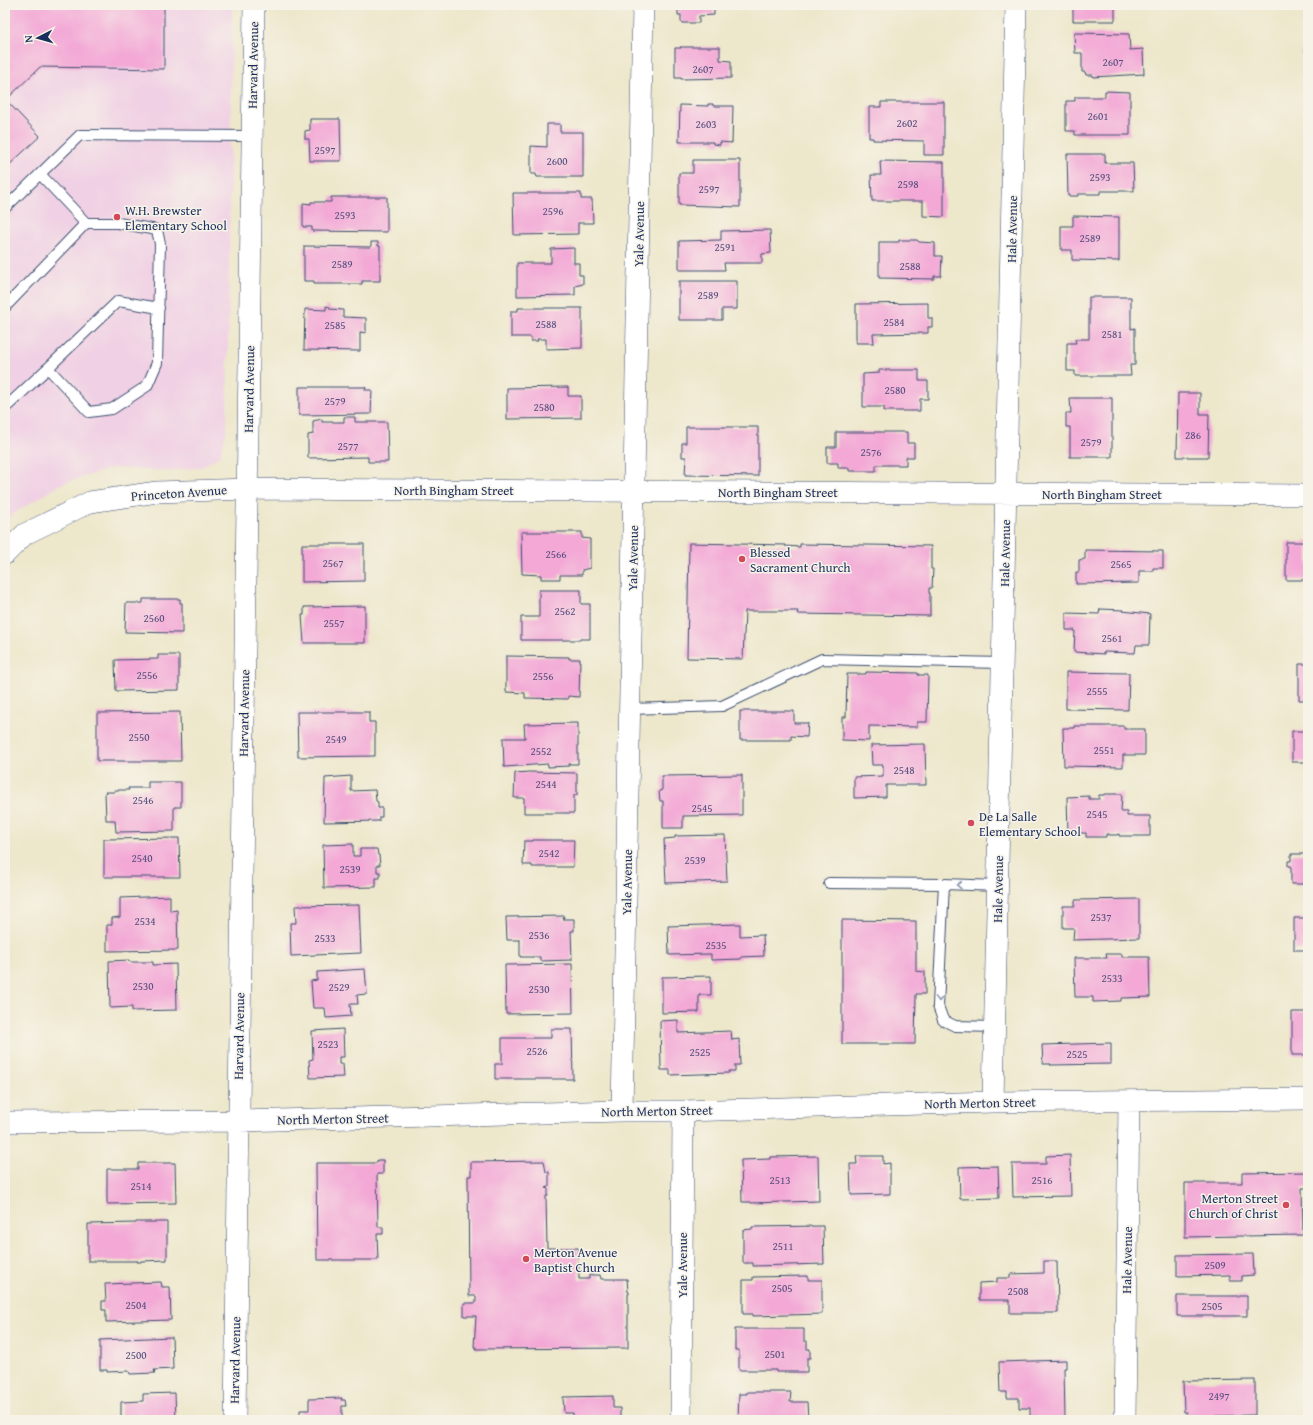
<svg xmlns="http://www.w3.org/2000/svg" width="1313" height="1425" viewBox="0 0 1313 1425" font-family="'Gentium Book Plus',serif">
<rect width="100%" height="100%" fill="#f7f3e8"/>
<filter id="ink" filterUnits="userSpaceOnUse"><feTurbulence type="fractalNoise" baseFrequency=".025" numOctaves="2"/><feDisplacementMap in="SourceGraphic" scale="8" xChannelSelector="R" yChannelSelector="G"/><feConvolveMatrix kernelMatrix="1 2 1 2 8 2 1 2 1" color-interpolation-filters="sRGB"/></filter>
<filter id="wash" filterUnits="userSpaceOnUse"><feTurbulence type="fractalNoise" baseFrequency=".012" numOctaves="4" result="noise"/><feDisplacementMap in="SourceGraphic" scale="16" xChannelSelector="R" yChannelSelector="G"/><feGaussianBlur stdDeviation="0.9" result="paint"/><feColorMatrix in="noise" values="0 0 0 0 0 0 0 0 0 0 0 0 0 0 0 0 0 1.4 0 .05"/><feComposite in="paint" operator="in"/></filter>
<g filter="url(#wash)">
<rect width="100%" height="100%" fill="#ede7cb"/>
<path fill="#f0d0e4" d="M5 5H232L227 429 220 456 201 467 168 471 114 468 63 483 5 519Z"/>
<g id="blocks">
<path fill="#f3a8d6" d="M5 5H164V69L40 67 6 100 40 136 5 169Z
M681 5H714V15L699 16V23H682V22H681V15H678V6Z
M1073 5H1115V21H1073Z
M1305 29H1308V52H1305Z
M1074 33 1129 34 1130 50 1143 49 1144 74 1093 77V75H1086L1085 72H1082V53H1075Z
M680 47H720V60L731 61V78L681 79V78H675V48H681Z
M1105 91 1130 92V135H1075V131H1066V101H1075V97H1105Z
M881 102H944V155H924V141L873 140V138H869V107H881Z
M708 104H713V106H733L732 143 720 142V145L713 144V142H679L680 105 708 106Z
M310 119H340L341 161H310L309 139H305V131L310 130Z
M547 124H560V132H583V177H537L536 174H531V146L547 147Z
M1067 154H1105V163H1133L1134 191H1100V194H1078V196H1068Z
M693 160H740V207L679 205V173H693Z
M880 161 944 162V217L923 216V201H872L871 175H881Z
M513 193H581V199H592L593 223H578V234L514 235Z
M331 197H387V232L312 231V227H303V203L311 204V202H331Z
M1073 216 1119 217V261L1072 260V250H1061V226H1073Z
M770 230 771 253 762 254V263H724L725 270H679V241L721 240V231Z
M899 240H917L919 242 935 243V256H942L941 276H934V279L879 278V242H899Z
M371 242H378V246H380V281H362V284H314V281H304V246L371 247Z
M574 248V263H579V275H583V284L575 286V295L517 296V263H551V249Z
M679 281H737V309H722V320H679Z
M1089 297H1131V329L1135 328V365H1130L1131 376H1075V371H1067V343H1076L1075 339H1089Z
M928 303V318H932V327H928V333L873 334 874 343H856V304Z
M326 306 330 307V309L343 310V317L366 318V333L360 332V351L304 350 305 309 326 310Z
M518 308H582V348L546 349V339H537L538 341H531V337H511V311H518Z
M879 370H919V381H928V399H920V411H884V407H863V374L879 373Z
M299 387H366L365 390H372L371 414 299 415Z
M568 387V396H581V418L507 419V388Z
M1178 393H1200V414H1209L1208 457H1177Z
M1070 398H1112V457H1070V427H1066V413H1071Z
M344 417H355V422H387L388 462H368V457L308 458V435L313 434V421L322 419V422H344Z
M686 427H758V476L685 475 686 457H682V443H686Z
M836 432H907V443H914V457H906V465H876V471H849V468H838V463H827V447H836Z
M521 532H582V538L590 539V568L582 570V575H560V579H541V575L522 574Z
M1305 541H1308V583H1305V580H1286V542H1305Z
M689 543 786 545 785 546 800 547V544L931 546V569H933L932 588H929V593H930V616L797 614 798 611H745L743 659 687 658Z
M302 544H364V581L302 582Z
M1085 550 1163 551V568H1153V571H1139V583L1076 584V572H1079V560L1085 559Z
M539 590H581V604H590V639H580V640H521V617H539Z
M143 599H180V603H182V633L125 632 126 603H143Z
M365 606V643H304L302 615H304V607Z
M1100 609 1123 610 1122 611 1150 614 1149 645H1136L1135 653 1104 652V654L1074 652 1075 630H1066V613L1099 614Z
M158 655H179V690L116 691 115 660 158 659Z
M506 656 569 657V659H580L579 697 568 696V699L525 698V693L506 692Z
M1299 664H1308V700H1299Z
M866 672 918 673V675H928L927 722H917V727L869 726V741L842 740V717H846L847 674H866Z
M1066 672 1129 673 1128 710 1066 709Z
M740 711H794V723H808L807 737 791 736V740H740Z
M180 712 181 761H97V713Z
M297 712H369V722H375V756L298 757Z
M578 723V764H569V766L548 767V764L504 767 503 738H525L524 724Z
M1074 726H1124V729H1145V755H1123V767L1064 766 1063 728H1074Z
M1292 731H1308V762H1292Z
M925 744 926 785H886V797L854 798V777L883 776V765H872L871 745Z
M529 772 577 773V795H574V813H524V798H514L515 773Z
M742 775V815L683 816V828H663V801H660L659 791 662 790V776Z
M351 776V791L375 790 376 801 378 802V808H382V817H379V821L324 822 325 778Z
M148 782H181V807H174V831L116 832 115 820H106L105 792H115L114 790H129L128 788H148Z
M1104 794H1122L1121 811 1122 812H1127V816H1150V836H1119V834L1116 835H1109V834H1106V837H1086V833H1068L1067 797 1089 796V799H1099V795H1104Z
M725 835 727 881 666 883 664 839 675 838V836Z
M179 838 180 877H104V839Z
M533 840H574L573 867H532V865H523L524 841H533Z
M353 844V856H360V849H377L378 855H379L380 865H377V872H380V878H376V887L324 888 323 845Z
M1307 850 1308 884H1291V866H1288V861H1291V854H1307Z
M170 896V911L177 910 178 950 107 951V925H112V918L120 917V898Z
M1139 899V938L1073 940 1074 928H1063V906H1075V900Z
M359 905 361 953 291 956 290 923H296L295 906Z
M564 916 563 919H574V931H571L572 960 540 961V957H520V940H507L506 917Z
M1294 918H1308V950H1294Z
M842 920 916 921V971L925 972V994H916L915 1044H842Z
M740 924V936L763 935 764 956 741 957V959L711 960V954L669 955 668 926Z
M1106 954H1122V957H1149L1150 997 1121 998V1001L1093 1002V997H1075L1074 958H1107Z
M129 960 130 962H153V965L176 964 177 1010 132 1011V1007L110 1008 109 961Z
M572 964 573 1013 506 1014 505 965Z
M365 969 367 994 357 995 358 1004H350L351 1016 326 1018 325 1008H313L311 981 317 980V972Z
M711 976V995H699V1012L662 1013V977Z
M1292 1012H1308V1055H1292Z
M678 1020V1033L731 1031 732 1040 739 1039 740 1065H735V1071H729V1073L670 1075V1070H661L660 1021Z
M343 1029 344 1057H339V1064H343L344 1077 310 1078 309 1060 313 1059 312 1031Z
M551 1029H572L573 1079H495V1064H502V1038H551Z
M1111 1043V1064L1050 1065 1051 1064H1043L1042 1045Z
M1070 1155 1071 1196 1013 1197 1012 1164H1046V1156Z
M818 1156 819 1201 751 1203V1202H742L741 1160 770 1159V1157Z
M856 1156H883V1164L890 1163V1194L851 1195 850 1164H857Z
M377 1160H383V1174H377L378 1227H383V1234H377L378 1260H317L316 1163H377Z
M544 1161 546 1172H549V1187L546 1188 548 1189V1196H546L547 1248H578L579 1279H589V1275H600L601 1279H627L628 1292H629V1294H628V1348L476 1349V1347H474L476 1316H464V1303H476V1296H469L468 1176H471V1162Z
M138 1163H175L176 1203 107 1204V1169H138Z
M998 1166 999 1198 960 1199 959 1167Z
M1308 1172V1188H1302L1303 1235 1185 1237V1183H1242V1173Z
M136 1222H167V1260L141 1261V1262H137L138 1261H88V1224L136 1223Z
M823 1226 824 1264 753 1266V1263H743V1230L752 1229V1227Z
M1253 1254 1254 1275 1242 1276V1281H1230V1275L1177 1276V1255Z
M1044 1261H1057L1058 1313H1010V1300H979V1283L997 1282V1278H1010V1274L1044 1273Z
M808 1276V1280H822V1314L753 1316V1314H743V1280H753V1277Z
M161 1282 162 1287H170L171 1320 106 1322V1310H102V1301H106L105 1284Z
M1177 1296H1247V1316H1177Z
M735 1329H804V1341H807V1349H810V1358H807V1372H776V1370H739V1350H735Z
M172 1337 173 1369 154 1370 155 1373 130 1374 129 1371 107 1372V1370H100V1340Z
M1066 1360V1368H1064L1065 1419 1030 1420V1408H1019V1398H1007V1392H1000L999 1362Z
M1255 1380V1415L1212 1416V1420H1187V1412H1184L1183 1381Z
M747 1392H791L790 1402H807L808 1420H738L739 1394H747Z
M175 1393 176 1420H121V1402L143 1401V1394Z
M613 1396V1408H620V1420H573V1413H564L563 1397Z
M342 1398 341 1400H345L346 1406H342V1420H300V1410H309V1399Z"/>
</g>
</g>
<g filter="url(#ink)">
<use href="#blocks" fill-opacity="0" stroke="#3a4b6e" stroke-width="1"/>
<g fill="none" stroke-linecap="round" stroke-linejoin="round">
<defs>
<path id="lane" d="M5 208 80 135 252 136
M5 307 86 223
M48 368 118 301 159 308
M5 408 48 368 89 412 112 409 147 386 157 363 160 244 157 230 118 223H86L40 174
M630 709 722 706 822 659 1002 663
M829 883 944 884
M995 1027 955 1026 943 1020 938 1006 944 884 998 886"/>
<path id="street" d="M5 554 25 534 90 502 157 492 248 489 1308 495
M993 1102 1016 5
M622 1111 643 5
M5 1122 238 1121 622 1111H683L993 1102 1308 1099
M235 1420C239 948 249 477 254 5
M681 1420 683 1111
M1125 1420 1129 1101"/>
</defs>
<use href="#lane" stroke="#3a4b6e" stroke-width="12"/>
<use href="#street" stroke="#3a4b6e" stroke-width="22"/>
<use href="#lane" stroke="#fff" stroke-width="10"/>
<use href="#street" stroke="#fff" stroke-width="21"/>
</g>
<defs><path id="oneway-chevron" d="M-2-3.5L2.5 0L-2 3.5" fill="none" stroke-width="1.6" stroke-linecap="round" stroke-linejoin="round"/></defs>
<g stroke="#8d97ae">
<use href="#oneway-chevron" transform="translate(959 885) rotate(-178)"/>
<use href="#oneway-chevron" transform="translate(939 999) rotate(92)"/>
</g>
</g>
<g fill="#d1495b" stroke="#f7f3e8" stroke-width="1.5">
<circle cx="117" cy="217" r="4"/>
<circle cx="742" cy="559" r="4"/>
<circle cx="971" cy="823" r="4"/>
<circle cx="1286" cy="1205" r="4"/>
<circle cx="526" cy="1259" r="4"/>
</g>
<g text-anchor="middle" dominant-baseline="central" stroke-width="3" stroke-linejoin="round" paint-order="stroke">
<g font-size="11" fill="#514d7c">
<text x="1113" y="62">2607</text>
<text x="703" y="69">2607</text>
<text x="1098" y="116">2601</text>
<text x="907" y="123">2602</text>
<text x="706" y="124">2603</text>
<text x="325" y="150">2597</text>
<text x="557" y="161">2600</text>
<text x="1100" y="177">2593</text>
<text x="908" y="184">2598</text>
<text x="709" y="189">2597</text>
<text x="553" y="211">2596</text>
<text x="345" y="215">2593</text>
<text x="1090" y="238">2589</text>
<text x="725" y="247">2591</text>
<text x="342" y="264">2589</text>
<text x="910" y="266">2588</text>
<text x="708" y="295">2589</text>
<text x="894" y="322">2584</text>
<text x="546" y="324">2588</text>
<text x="335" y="325">2585</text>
<text x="1112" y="334">2581</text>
<text x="895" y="390">2580</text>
<text x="335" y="401">2579</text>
<text x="544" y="407">2580</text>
<text x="1193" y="435">286</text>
<text x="1091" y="442">2579</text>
<text x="348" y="446">2577</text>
<text x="871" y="452">2576</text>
<text x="556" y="554">2566</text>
<text x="333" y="563">2567</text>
<text x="1121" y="564">2565</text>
<text x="565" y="611">2562</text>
<text x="154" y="618">2560</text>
<text x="334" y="623">2557</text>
<text x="1112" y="638">2561</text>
<text x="147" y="675">2556</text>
<text x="543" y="676">2556</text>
<text x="1097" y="691">2555</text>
<text x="139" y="737">2550</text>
<text x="336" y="739">2549</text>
<text x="1104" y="750">2551</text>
<text x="541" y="751">2552</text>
<text x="904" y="770">2548</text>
<text x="546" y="784">2544</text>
<text x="143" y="800">2546</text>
<text x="702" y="808">2545</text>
<text x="1097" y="814">2545</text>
<text x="549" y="853">2542</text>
<text x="142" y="858">2540</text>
<text x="695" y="860">2539</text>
<text x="350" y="869">2539</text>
<text x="1101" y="917">2537</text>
<text x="145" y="921">2534</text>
<text x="539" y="935">2536</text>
<text x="325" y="938">2533</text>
<text x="716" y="945">2535</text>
<text x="1112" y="978">2533</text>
<text x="143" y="986">2530</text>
<text x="339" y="987">2529</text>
<text x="539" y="989">2530</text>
<text x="328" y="1044">2523</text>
<text x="537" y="1051">2526</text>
<text x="700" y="1052">2525</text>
<text x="1077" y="1054">2525</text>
<text x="780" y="1180">2513</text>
<text x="1042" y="1180">2516</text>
<text x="141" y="1186">2514</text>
<text x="783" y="1246">2511</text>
<text x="1215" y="1265">2509</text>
<text x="782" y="1288">2505</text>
<text x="1018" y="1291">2508</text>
<text x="136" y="1305">2504</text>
<text x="1212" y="1306">2505</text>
<text x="775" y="1354">2501</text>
<text x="136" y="1355">2500</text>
<text x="1219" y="1396">2497</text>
</g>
<g font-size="13" fill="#1b2f5e" stroke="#f7f3e8">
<text transform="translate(253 65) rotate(-89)">Harvard Avenue</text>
<text transform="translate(1012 229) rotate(-89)">Hale Avenue</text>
<text transform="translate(639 234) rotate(-89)">Yale Avenue</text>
<text transform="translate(249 389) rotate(-89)">Harvard Avenue</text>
<text x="454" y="490">North Bingham Street</text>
<text x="778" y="492">North Bingham Street</text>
<text transform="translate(179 493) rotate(-4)">Princeton Avenue</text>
<text x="1102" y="494">North Bingham Street</text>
<text transform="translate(1005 553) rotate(-89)">Hale Avenue</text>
<text transform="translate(633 558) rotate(-89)">Yale Avenue</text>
<text transform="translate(244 713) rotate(-89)">Harvard Avenue</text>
<text transform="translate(627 882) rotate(-89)">Yale Avenue</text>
<text transform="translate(998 889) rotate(-89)">Hale Avenue</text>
<text transform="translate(239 1036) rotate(-89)">Harvard Avenue</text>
<text transform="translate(980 1103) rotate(-1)">North Merton Street</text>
<text transform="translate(657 1111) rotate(-1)">North Merton Street</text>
<text transform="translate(333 1119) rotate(-1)">North Merton Street</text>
<text transform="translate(1127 1260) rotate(-89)">Hale Avenue</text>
<text transform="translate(682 1265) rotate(-90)">Yale Avenue</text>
<text transform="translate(235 1360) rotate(-89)">Harvard Avenue</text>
</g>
<g font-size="13" fill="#1b2f5e" stroke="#f7f3e8" text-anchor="start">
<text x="125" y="210">W.H. Brewster<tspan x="125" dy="15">Elementary School</tspan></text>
<text x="750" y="552">Blessed<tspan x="750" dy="15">Sacrament Church</tspan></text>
<text x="979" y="816">De La Salle<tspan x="979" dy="15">Elementary School</tspan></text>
<text x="1278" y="1198" text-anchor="end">Merton Street<tspan x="1278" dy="15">Church of Christ</tspan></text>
<text x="534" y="1252">Merton Avenue<tspan x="534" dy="15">Baptist Church</tspan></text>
</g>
</g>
<rect width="1313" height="1425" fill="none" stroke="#f7f3e8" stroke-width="20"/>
<g transform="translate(38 38) rotate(264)" stroke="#f7f3e8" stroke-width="3" paint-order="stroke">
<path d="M0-3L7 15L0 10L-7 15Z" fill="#1b2f5e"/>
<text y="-6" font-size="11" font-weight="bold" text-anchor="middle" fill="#1b2f5e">N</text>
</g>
</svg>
